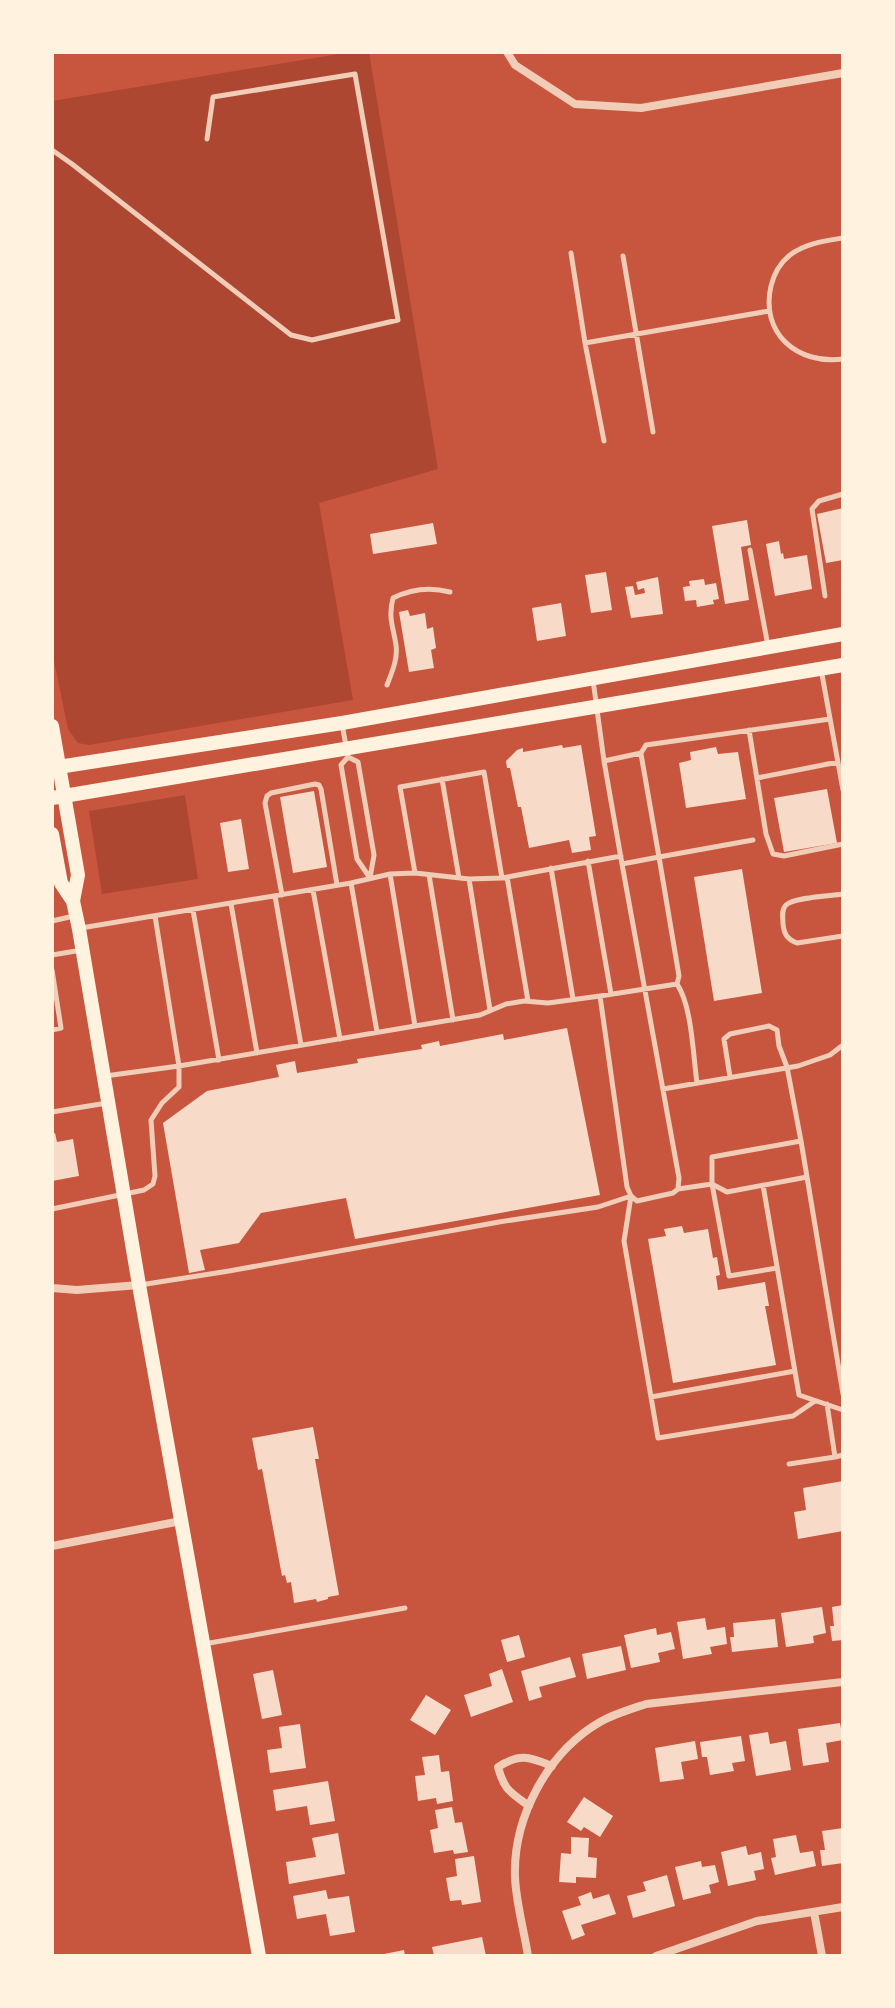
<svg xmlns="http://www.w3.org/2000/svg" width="895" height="2008" viewBox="0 0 895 2008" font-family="'Golos Text',sans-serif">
<rect width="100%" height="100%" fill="#c8553d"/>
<path fill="#ae4732" d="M351 52H369L438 469 319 503 353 700 89 745 78 743 68 729 52 651V101Z
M185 795 198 879 102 894 89 811Z"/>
<path fill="#f7dbc8" d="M843 508V560L826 563 817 514Z
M747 520 751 545 741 547 749 600 725 604 712 526Z
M433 523 437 544 373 554 370 534Z
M779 541 781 554 783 553 784 559 807 555 812 589 775 596 766 544Z
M606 572 612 610 591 613 585 575Z
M658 577 663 614 631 618 625 587 633 586 635 595 645 593 644 588 638 590 636 582Z
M704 579 705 585 716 583 719 599 713 600 714 604 697 607 696 600 685 601 683 587 690 586 689 581Z
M561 603 566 636 537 641 532 608Z
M408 610 410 616 425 613 427 629 433 627 436 648 431 650 434 668 409 672 399 612Z
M562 745 563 748 581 745 596 836 589 837 591 850 572 853 569 840 529 848 521 807H518L510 768H507L506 761 517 750 523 748V752Z
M716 747 718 754 738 752 746 799 686 808 679 763 691 760 690 752Z
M827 789 837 843 784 852 774 798Z
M314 791 327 867 293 873 280 797Z
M241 819 249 869 228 872 220 823Z
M742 869 762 993 714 1001 694 877Z
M567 1028 600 1195 355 1239 346 1198 261 1213 239 1243 200 1250 205 1270 189 1273 163 1123 207 1091 279 1077 276 1065 295 1061 297 1073 358 1063 357 1059 422 1049 421 1045 439 1041 440 1046 503 1034 504 1040Z
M55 1133 57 1142 73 1139 79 1176 52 1181V1134Z
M682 1226 684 1233 708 1229 713 1258 717 1257 720 1275 716 1276 718 1290 765 1282 769 1306H765L776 1365 673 1383 648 1239 666 1236 664 1229Z
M313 1427 319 1459H315L339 1595 328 1597V1599L317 1602 316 1599 294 1603 291 1582 287 1583 285 1575 282 1576 262 1469 258 1470 252 1438Z
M843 1481V1531L798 1539 794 1512 806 1510 803 1488Z
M843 1605V1640L832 1641 830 1626H834L832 1607Z
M822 1607 826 1633 813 1636 814 1643 786 1647 781 1613Z
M705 1618 707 1630 725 1627 727 1644 710 1647 712 1654 683 1659 677 1622Z
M775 1619 778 1647 732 1652 730 1637H734L733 1623Z
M656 1628 657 1635 671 1632 675 1649 658 1653 660 1662 631 1668 624 1635Z
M519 1635 525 1657 507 1662 501 1640Z
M621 1646 626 1670 587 1679 582 1654Z
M570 1657 576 1677 539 1687 542 1697 529 1701 521 1671Z
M502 1669 513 1702 471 1717 464 1695 492 1686 489 1674Z
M273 1670 282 1715 262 1719 253 1674Z
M426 1695 451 1710 435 1735 410 1720Z
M840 1723 843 1740 826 1743 829 1762 803 1766 798 1729Z
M300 1724 306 1768 270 1773 267 1750 282 1748 279 1727Z
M768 1732 770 1744 786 1741 791 1770 756 1776 749 1735Z
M741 1736 745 1761 732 1763 734 1771 710 1775 707 1757H702L700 1742Z
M695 1741 698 1759 681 1762 684 1779 660 1782 655 1748Z
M439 1755 441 1772 449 1771 453 1801 437 1804 436 1798 418 1801 415 1776 425 1775 422 1757Z
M328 1781 335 1821 310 1825 307 1806 276 1811 273 1790Z
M584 1797 613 1816 600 1837 584 1827 581 1831 567 1822Z
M452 1807 455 1823 462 1822 468 1852 454 1854 453 1850 434 1853 430 1830 438 1828 435 1810Z
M843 1828V1863L822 1866 820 1850H825L822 1831Z
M338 1833 345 1874 289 1884 286 1862 316 1857 312 1838Z
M796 1835 800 1853 813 1851 816 1866 775 1875 771 1858 776 1857 773 1839Z
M571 1837 589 1838 588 1857 597 1858 596 1878 576 1877V1883L559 1882 561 1853 571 1854Z
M746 1846 748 1855 761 1852 764 1869 754 1871 756 1880 728 1886 721 1852Z
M474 1856 481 1902 462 1905 461 1900 450 1901 446 1878 457 1876 455 1859Z
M701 1861 702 1867 715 1865 719 1882 709 1885 711 1893 683 1900 675 1867Z
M667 1875 675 1906 633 1918 627 1896 646 1891 643 1882Z
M326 1890 328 1899 349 1896 355 1932 330 1936 326 1914 297 1919 293 1896Z
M591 1892 593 1899 609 1894 616 1914 581 1925 585 1935 572 1940 562 1911 581 1905 578 1897Z
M482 1937 486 1956H434L432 1947Z
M404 1950 405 1956H379V1955Z"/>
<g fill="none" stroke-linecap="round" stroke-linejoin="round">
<path stroke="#f1ccb7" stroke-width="5" d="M52 150 72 164 291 335 312 340 398 320 355 74 213 97 207 139
M843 238C825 241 806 243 790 255 781 262 774 274 771 286 760 333 797 365 843 359
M571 253 585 343 604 441
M623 256 653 432
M585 343 769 311
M750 550 768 646
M825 596 812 509 819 501 843 494
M821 669 843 790
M593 680 604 761 641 753 646 745 830 719
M387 685C392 672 398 659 396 645 393 626 388 618 393 598 411 589 431 587 450 592
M342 724 348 757 341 765 357 859 370 878 374 855 358 762 348 757
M749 730 766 834 773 854 784 856 843 844
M604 761 622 864 659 857 641 754
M757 778 838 762
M442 779 459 878
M588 861 611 994
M622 864 679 1178 678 1189 673 1193 637 1201 631 1196 627 1187 600 996 677 984 679 976 659 857 753 840
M551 868 573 999
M415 873 400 787 484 772 502 878
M390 874 415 1026
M429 875 453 1020
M507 877 528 1001
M469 879 490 1010
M351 883 377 1032
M313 890 340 1039
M843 894C831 896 795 897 786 905 781 910 783 917 783 924 784 934 787 939 797 943L843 936
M282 895 265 803 267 796 271 793 315 784 319 785 321 789 337 885
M275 896 301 1045
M231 904 257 1053
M193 910 219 1060
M52 921 74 916
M81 928 351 883 390 874 415 873 469 879 502 878 621 856
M52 955 82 950
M52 970 61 1028 52 1030
M677 984C692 1006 693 1055 697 1083
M105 1076 179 1066 155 916
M730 1077 724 1039 730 1034 769 1026 777 1030 779 1046 787 1067 801 1141
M663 1089 798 1066 830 1055 843 1045
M52 1112 107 1103
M807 1177 843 1394
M763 1185 799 1395 843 1410
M678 1189 712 1184 727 1192 807 1177 801 1141 712 1157V1184L729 1276 777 1268
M52 1209 144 1190 153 1184 155 1176 151 1120 162 1103 179 1087V1066L480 1015 506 1004 524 1001 548 1003 600 996
M140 1285 229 1271 499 1222 598 1207 631 1196 624 1241 651 1397 795 1371
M651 1397 658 1438 793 1416 815 1401
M827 1404 835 1457 843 1455
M789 1464 835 1457
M204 1644 405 1608"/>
<path stroke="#f1ccb7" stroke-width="8" d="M507 52 515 65 575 104 641 108 843 73
M52 1288 77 1290 139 1285
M52 1546 181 1521
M529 1806C510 1792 504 1790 498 1767 520 1753 529 1757 552 1766
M814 1912 822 1956
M528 1956C524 1930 516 1903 515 1877 513 1817 548 1752 600 1722 614 1714 631 1709 646 1704L843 1682
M656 1956 757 1921 843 1907"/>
<path stroke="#fff3e0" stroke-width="14" d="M52 726 78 875 73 901
M52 834 61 883 73 901 79 929 139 1285 259 1956"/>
<path stroke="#fff3e0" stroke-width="14" d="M52 768 342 723 843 634
M52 798 843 665"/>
</g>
<rect width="895" height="2008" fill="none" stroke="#fff3e0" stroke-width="108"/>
</svg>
